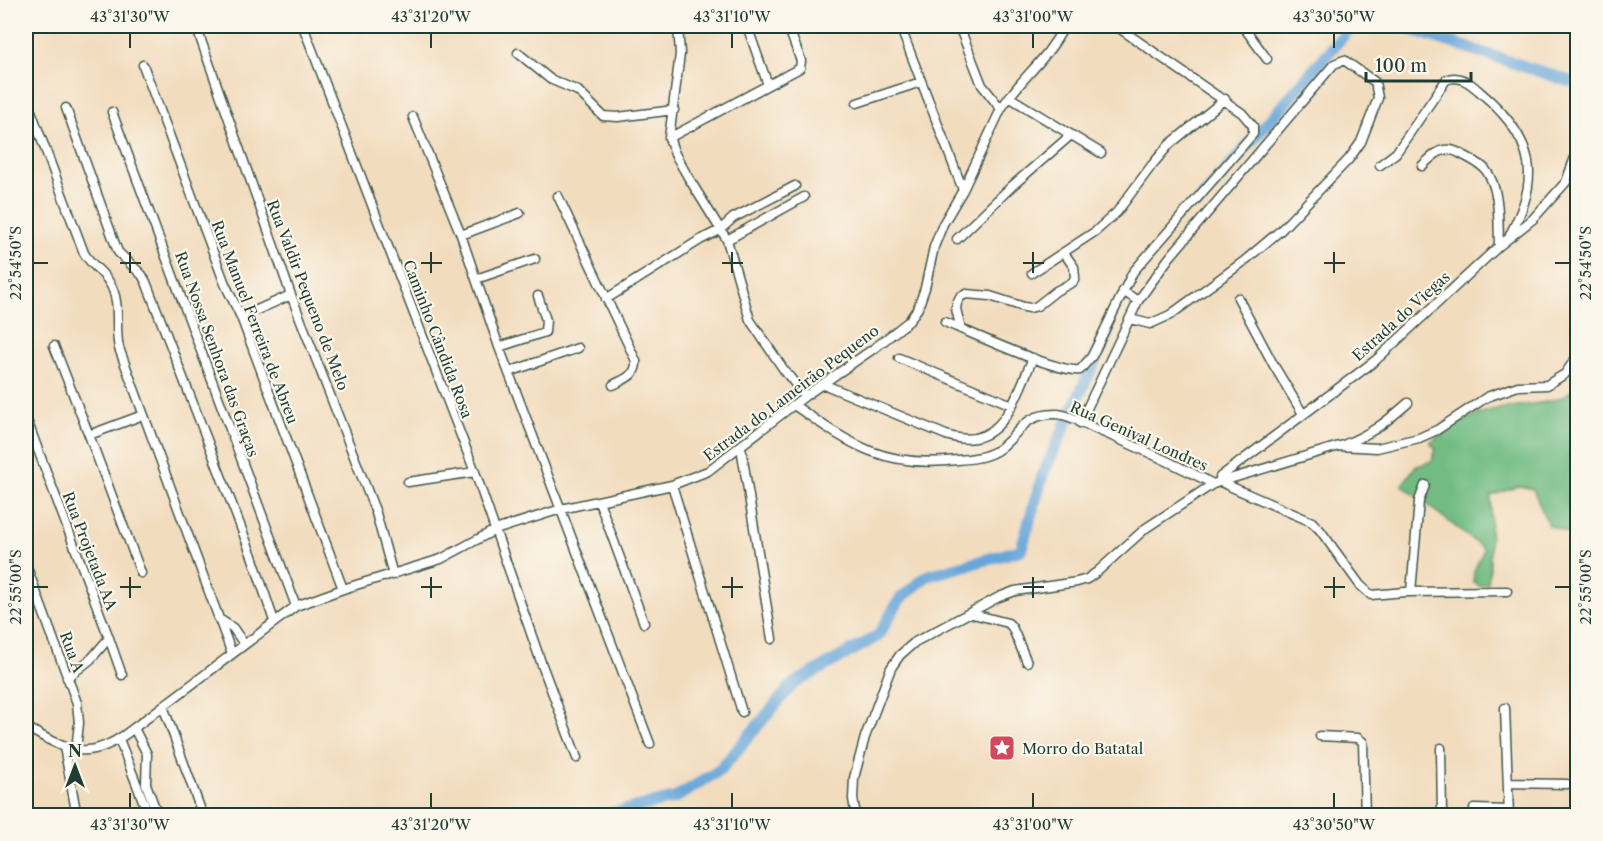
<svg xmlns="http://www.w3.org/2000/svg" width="1603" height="841" viewBox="0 0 1603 841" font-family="'Libre Caslon Text',serif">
<rect width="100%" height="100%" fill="#fbf7ec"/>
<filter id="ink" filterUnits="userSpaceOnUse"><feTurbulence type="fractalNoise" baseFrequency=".0167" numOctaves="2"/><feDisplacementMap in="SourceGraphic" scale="12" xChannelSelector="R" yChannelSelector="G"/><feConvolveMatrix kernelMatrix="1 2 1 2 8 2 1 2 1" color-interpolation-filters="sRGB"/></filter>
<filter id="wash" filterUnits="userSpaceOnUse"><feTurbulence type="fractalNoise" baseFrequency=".008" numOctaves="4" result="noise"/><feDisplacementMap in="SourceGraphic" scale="24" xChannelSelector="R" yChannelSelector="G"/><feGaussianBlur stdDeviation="1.35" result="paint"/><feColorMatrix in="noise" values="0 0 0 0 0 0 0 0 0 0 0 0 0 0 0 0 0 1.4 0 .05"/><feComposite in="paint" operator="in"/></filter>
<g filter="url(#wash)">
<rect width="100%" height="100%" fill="#f2dcbe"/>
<path fill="#72bc84" stroke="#487c5c" stroke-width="1.5" d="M1577 381V537L1548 525 1533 489 1519 486 1491 496 1490 568 1488 583 1479 586 1473 581 1474 571 1484 549 1402 485 1415 467 1432 461 1436 449 1430 442C1450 428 1465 418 1488 411 1512 403 1568 409 1577 381Z"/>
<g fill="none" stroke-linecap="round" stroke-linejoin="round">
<path stroke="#67a6d9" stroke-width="12" d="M1401 26 1569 81
M1198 203 1347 31 1356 26
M600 816 675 798 720 770 793 684 878 636 900 599 927 576 1021 550 1043 474 1107 334"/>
</g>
</g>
<g filter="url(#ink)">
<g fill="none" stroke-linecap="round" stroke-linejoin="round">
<defs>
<path id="minor" d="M196 26 291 295 376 513 393 575
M303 26 475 472 542 665 577 758
M678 26 680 54 669 138 675 154 688 177 727 240 750 320 784 370 805 396
M747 26 768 85
M900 26 963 190
M959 26 982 85 1001 109
M1243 26 1267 59
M518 53 550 79 578 91 603 116 618 117 674 110
M143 65 225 284 241 317 343 589
M1009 97 1101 153
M857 103 921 82
M66 108 118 252 142 275 146 282 252 556 274 621
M31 111 84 253C91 265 102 271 109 282 122 302 114 326 119 348L232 654
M112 112 296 606
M413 117 461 235 499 347 650 744
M669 138 800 68 801 61 788 26
M1380 165 1396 153 1446 80C1459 74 1470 83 1479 91 1503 111 1529 140 1529 173 1529 196 1520 215 1510 235
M1422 166C1435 153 1444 144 1461 154 1469 158 1479 163 1485 169 1501 189 1498 223 1499 246
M558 196 636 361C637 376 624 379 613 385
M461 235 520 213
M957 239 1012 186 1071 135
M727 240 804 197
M1032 273 1096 231 1117 212 1152 165 1169 145 1225 99
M476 279 535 259
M1123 291 1138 301
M1238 298 1273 364 1303 414
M606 299 700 240 720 230 733 218 795 186
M241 317 291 295
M945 322C971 333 1058 373 1080 370L1092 356 1133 272 1253 134V126L1242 113 1116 26
M961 329 956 309 957 303 960 297 966 294 990 296 1024 307 1030 308 1037 306 1056 291 1073 282 1075 277 1074 267 1064 253
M54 346 89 435
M499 347 545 332 546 320 538 296
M899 358 1012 405
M509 372 578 348
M823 384 946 435C1002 454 1015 398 1033 358
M794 405C850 444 884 469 957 460 970 459 984 458 996 451 1020 436 1020 414 1056 414 1069 414 1086 425 1098 430 1137 447 1176 464 1213 484
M26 418 109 638 91 659 67 678
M1080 423 1138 301 1169 258 1334 64 1344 60 1375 82 1378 98 1361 142 1349 159 1281 230 1243 262 1170 315 1150 324 1130 319
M1341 446C1371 434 1384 424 1408 403
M741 447 772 639
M408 482 475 472
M672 485 742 712
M599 501 644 623
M26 565 77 703 79 723 76 750
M141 573 89 435 143 415
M1507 591 1405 592 1371 595 1360 585 1320 530 1312 522 1227 485 1221 482 1220 477 1376 360 1499 246 1533 219 1566 182 1578 149
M1411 592 1419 501 1425 485
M969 613 1008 623 1012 627 1027 662
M218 618 233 628 244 644
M109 638 122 675
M163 706 203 816
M1505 708 1509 816
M26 727C65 749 85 763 126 734L296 606 343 589 441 559 495 530 561 509 672 485 708 471 805 396 876 347 909 321 918 308 925 288 934 247 943 224 963 190 1001 109C1020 78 1047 61 1064 26
M134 728 147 754 146 784 158 816
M1320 736 1358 738 1363 742 1365 816
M119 739 149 816
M64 747 77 816
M1441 748 1442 816
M1508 783 1567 784
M1474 809 1509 810
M856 816 853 799 854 778 865 737 891 668 900 655 915 642 999 597 1015 591 1077 582 1087 579 1097 572 1146 528 1213 484 1339 446 1377 448 1419 438 1437 430 1487 397 1518 386 1547 385 1565 374 1578 355"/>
</defs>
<use href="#minor" stroke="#3f5549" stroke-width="11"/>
<use href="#minor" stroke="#fff" stroke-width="8"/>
</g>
</g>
<path fill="none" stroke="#1f3d34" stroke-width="2" d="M130 33V48M431 33V48M732 33V48M1033 33V48M1334 33V48M130 252V273M431 252V273M732 252V273M1033 252V273M1334 252V273M33 263H48M120 263H141M421 263H442M722 263H743M1023 263H1044M1324 263H1345M1555 263H1570M130 577V598M431 577V598M732 577V598M1033 577V598M1334 577V598M33 587H48M120 587H141M421 587H442M722 587H743M1023 587H1044M1324 587H1345M1555 587H1570M130 793V808M431 793V808M732 793V808M1033 793V808M1334 793V808"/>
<defs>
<symbol id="sight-square" viewBox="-11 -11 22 22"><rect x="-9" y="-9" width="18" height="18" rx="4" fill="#d1495b" stroke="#fbf7ec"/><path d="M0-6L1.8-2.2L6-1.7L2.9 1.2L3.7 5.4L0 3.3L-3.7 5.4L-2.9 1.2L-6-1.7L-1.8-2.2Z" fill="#fff"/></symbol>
</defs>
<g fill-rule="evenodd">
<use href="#sight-square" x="987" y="733" width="30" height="30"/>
</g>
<g text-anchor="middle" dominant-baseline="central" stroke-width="4.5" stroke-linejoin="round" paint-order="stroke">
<g font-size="15" fill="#1f3d34" stroke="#fbf7ec">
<text transform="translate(308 295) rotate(69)">Rua Valdir Pequeno de Melo</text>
<text transform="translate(1401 316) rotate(-42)">Estrada do Viegas</text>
<text transform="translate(255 322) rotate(69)">Rua Manuel Ferreira de Abreu</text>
<text transform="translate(438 339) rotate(69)">Caminho Cândida Rosa</text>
<text transform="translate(217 354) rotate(70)">Rua Nossa Senhora das Graças</text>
<text transform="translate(791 393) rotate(-37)">Estrada do Lameirão Pequeno</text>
<text transform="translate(1139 436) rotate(24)">Rua Genival Londres</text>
<text transform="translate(90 551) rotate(69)">Rua Projetada AA</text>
<text transform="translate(72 652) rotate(70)">Rua A</text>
</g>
<g font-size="15" fill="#1f3d34" stroke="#fbf7ec" text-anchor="start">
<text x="1022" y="748">Morro do Batatal</text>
</g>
</g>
<rect width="1603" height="841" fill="none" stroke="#fbf7ec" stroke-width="66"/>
<g transform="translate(75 766)" stroke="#fbf7ec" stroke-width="4.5" paint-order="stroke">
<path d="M0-4.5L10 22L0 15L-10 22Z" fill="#1f3d34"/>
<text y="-9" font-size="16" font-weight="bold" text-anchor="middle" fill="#1f3d34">N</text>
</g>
<path d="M1366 72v9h105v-9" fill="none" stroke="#1f3d34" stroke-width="3"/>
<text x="1375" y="72" font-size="18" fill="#1f3d34" stroke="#fbf7ec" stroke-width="4.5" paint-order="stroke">100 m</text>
<rect x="33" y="33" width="1537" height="775" fill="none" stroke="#1f3d34" stroke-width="2"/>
<g font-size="15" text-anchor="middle" fill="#1f3d34">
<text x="130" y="22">43°31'30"W</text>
<text x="431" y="22">43°31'20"W</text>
<text x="732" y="22">43°31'10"W</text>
<text x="1033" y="22">43°31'00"W</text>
<text x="1334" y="22">43°30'50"W</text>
<text transform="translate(16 263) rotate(-90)" y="5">22°54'50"S</text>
<text transform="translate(1586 263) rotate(-90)" y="5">22°54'50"S</text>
<text transform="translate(16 587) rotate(-90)" y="5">22°55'00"S</text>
<text transform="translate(1586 587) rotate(-90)" y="5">22°55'00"S</text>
<text x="130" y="830">43°31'30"W</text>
<text x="431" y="830">43°31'20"W</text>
<text x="732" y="830">43°31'10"W</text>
<text x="1033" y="830">43°31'00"W</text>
<text x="1334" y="830">43°30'50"W</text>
</g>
</svg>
